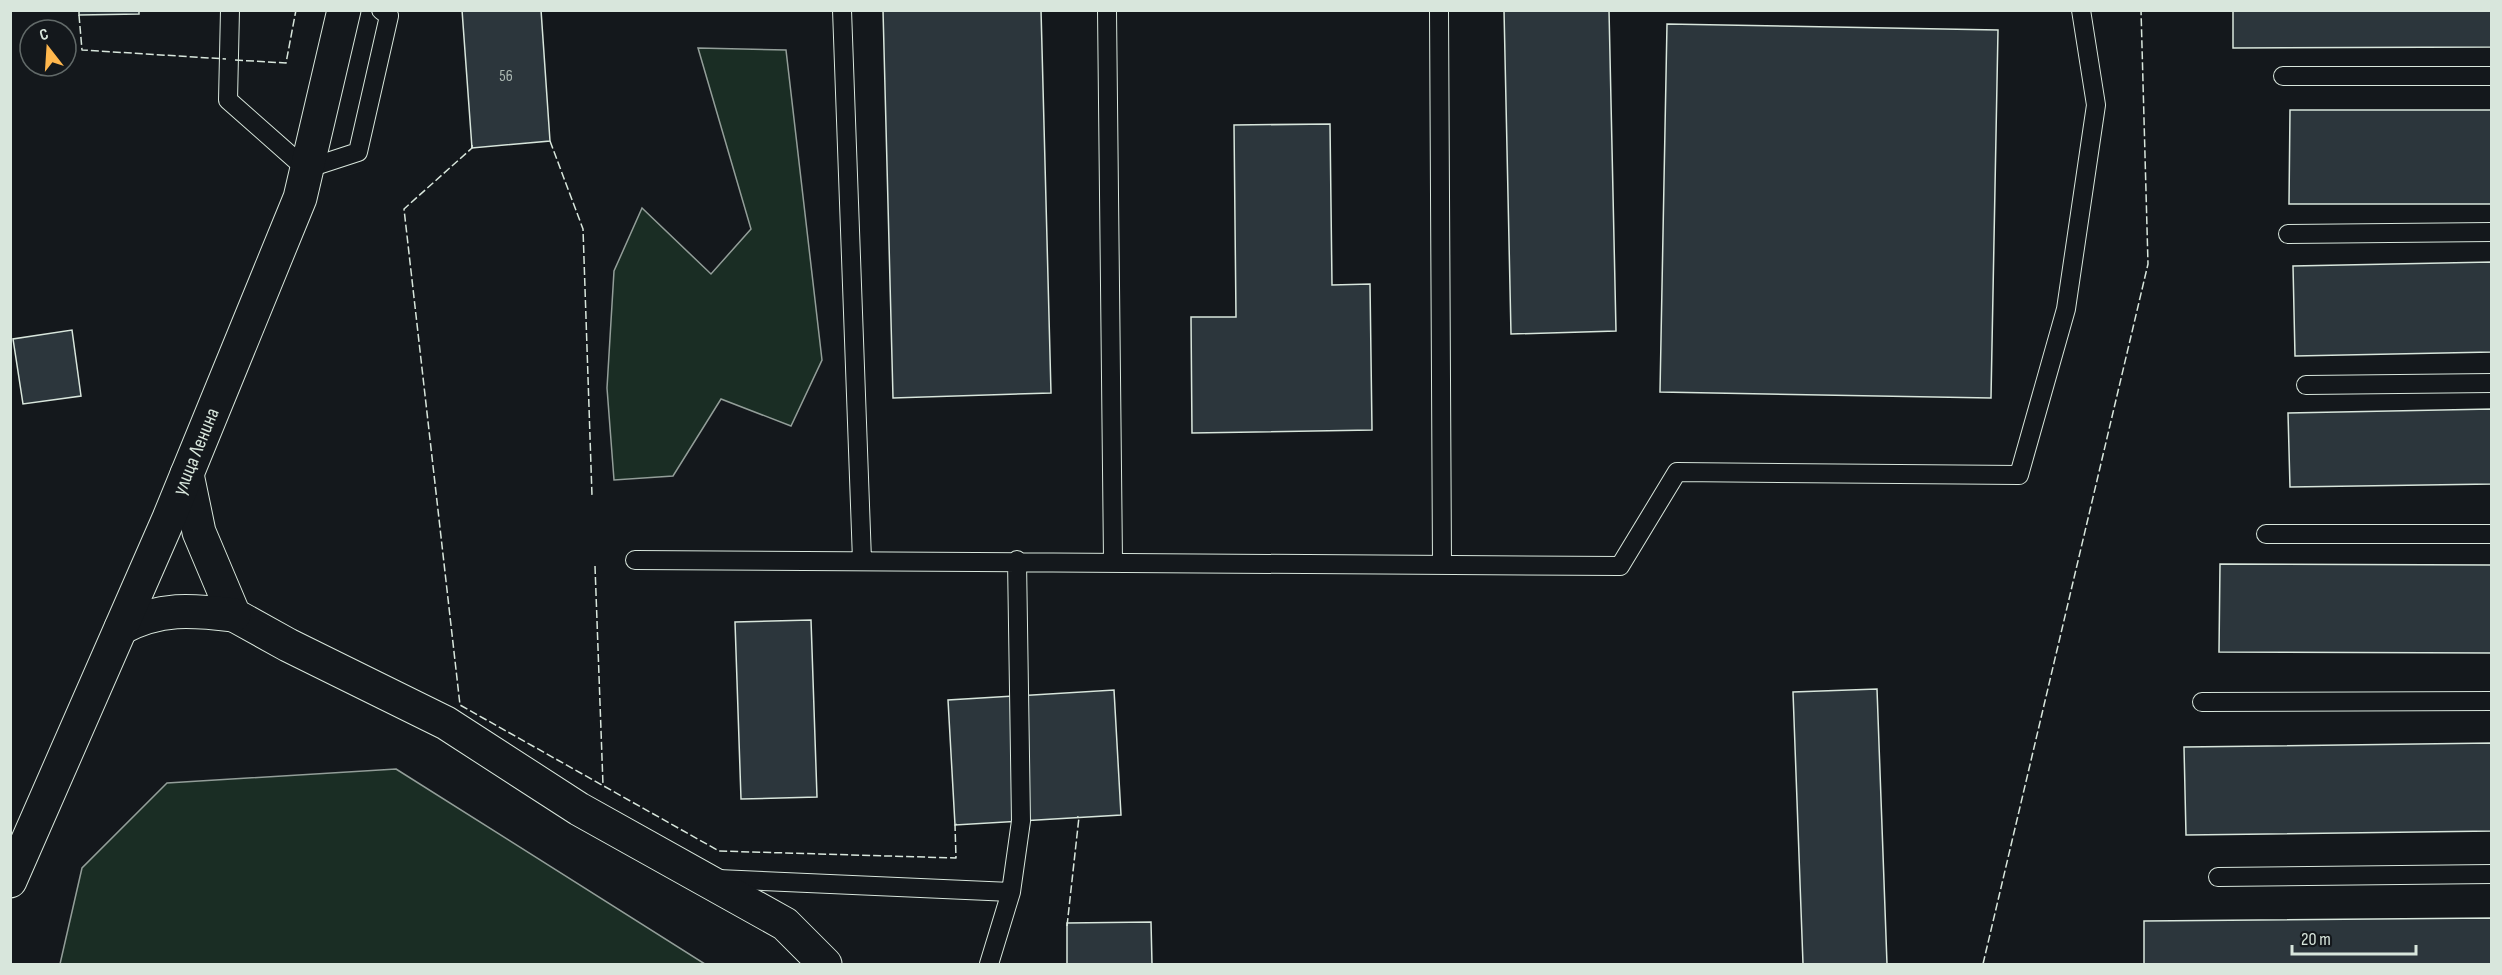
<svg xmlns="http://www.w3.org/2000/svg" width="2502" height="975" viewBox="0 0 2502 975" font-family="'Sofia Sans Condensed',sans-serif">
<rect width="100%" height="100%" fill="#14181c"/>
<path fill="#1a2d24" stroke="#939e99" stroke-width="1.5" d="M698 48 786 50 822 360 791 426 721 399 673 476 614 480 607 388 614 271 642 208 711 274 751 229Z
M396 769 705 964H60L82 868 167 783Z"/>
<path fill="#2c363c" stroke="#d8e6dc" stroke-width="1.5" d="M79 10H139V14L79 15Z
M462 10H541L550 141 472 148Z
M883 10H1041L1051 393 893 398Z
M1504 10H1609L1616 331 1511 334Z
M2233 10H2492V47L2233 48Z
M1667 24 1998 30 1991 398 1660 392Z
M2290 110H2492V204H2289Z
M1330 124 1332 285 1370 284 1372 430 1192 433 1191 317H1236L1234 125Z
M2492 262V352L2295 356 2293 266Z
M72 330 81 396 23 404 13 339Z
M2492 409V484L2290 487 2288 413Z
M2220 564 2492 565V653L2219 652Z
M811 620 817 797 741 799 735 622Z
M1877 689 1887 964H1803L1793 692Z
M1114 690 1121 815 955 825 948 700Z
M2492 743V831L2186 835 2184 747Z
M2492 918V964H2144V921Z
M1151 922 1152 964H1067V923Z"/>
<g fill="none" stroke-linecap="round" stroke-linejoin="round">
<defs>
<path id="service" d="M230 10 228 100 306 169 358 152 389 16 381 10
M842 10 862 560
M1107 10 1113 561
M1439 10 1442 564
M2283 76H2492
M2288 234 2492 232
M2306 385 2492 383
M2266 534H2492
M635 560 1620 566 1677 472 2019 475 2066 309 2096 105 2081 10
M2202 702 2492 701
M2218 877 2492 874
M718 879 1011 892
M989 964 1011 892 1021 821 1017 560"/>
<g id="minor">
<path d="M187 474 199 532 234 615 288 645 446 723 579 809 785 924 825 964"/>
<path d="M121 628C160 607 192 610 234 615"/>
<path id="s1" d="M10 881 169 518 300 198 344 10"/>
</g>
</defs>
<use href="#service" stroke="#d8e6dc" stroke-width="20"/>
<use href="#minor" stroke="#d8e6dc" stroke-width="35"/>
<use href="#service" stroke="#14181c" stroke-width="18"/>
<use href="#minor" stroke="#14181c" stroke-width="33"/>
<path stroke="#d8e6dc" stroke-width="1.5" stroke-dasharray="8 3" stroke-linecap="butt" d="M79 15 82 50 226 59
M235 60 286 63 296 10
M550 141 583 229 592 496
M472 145V148L404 209 460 705 719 851 956 858 955 825 957 824
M595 566 603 785
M1067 926 1079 817H1077
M1983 964 2148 264 2141 10"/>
</g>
<g text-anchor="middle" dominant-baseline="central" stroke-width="4.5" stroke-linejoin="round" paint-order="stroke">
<g font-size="16" fill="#adbab4">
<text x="506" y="76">56</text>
</g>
<g font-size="20" fill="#d8e6dc" stroke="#14181c">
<text stroke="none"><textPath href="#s1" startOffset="468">улица Ленина</textPath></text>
</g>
</g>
<rect width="2502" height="975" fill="none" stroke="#d8e6dc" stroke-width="24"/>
<g transform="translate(48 48) rotate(343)"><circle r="28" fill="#14181c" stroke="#626a69" stroke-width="1.5"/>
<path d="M0-4.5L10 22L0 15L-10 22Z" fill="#ffb74d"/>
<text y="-9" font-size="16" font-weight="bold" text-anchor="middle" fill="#d8e6dc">С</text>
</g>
<path d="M2292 945v9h124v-9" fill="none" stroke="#d8e6dc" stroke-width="3"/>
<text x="2301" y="945" font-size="18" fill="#d8e6dc" stroke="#14181c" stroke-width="4.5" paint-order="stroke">20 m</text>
</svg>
